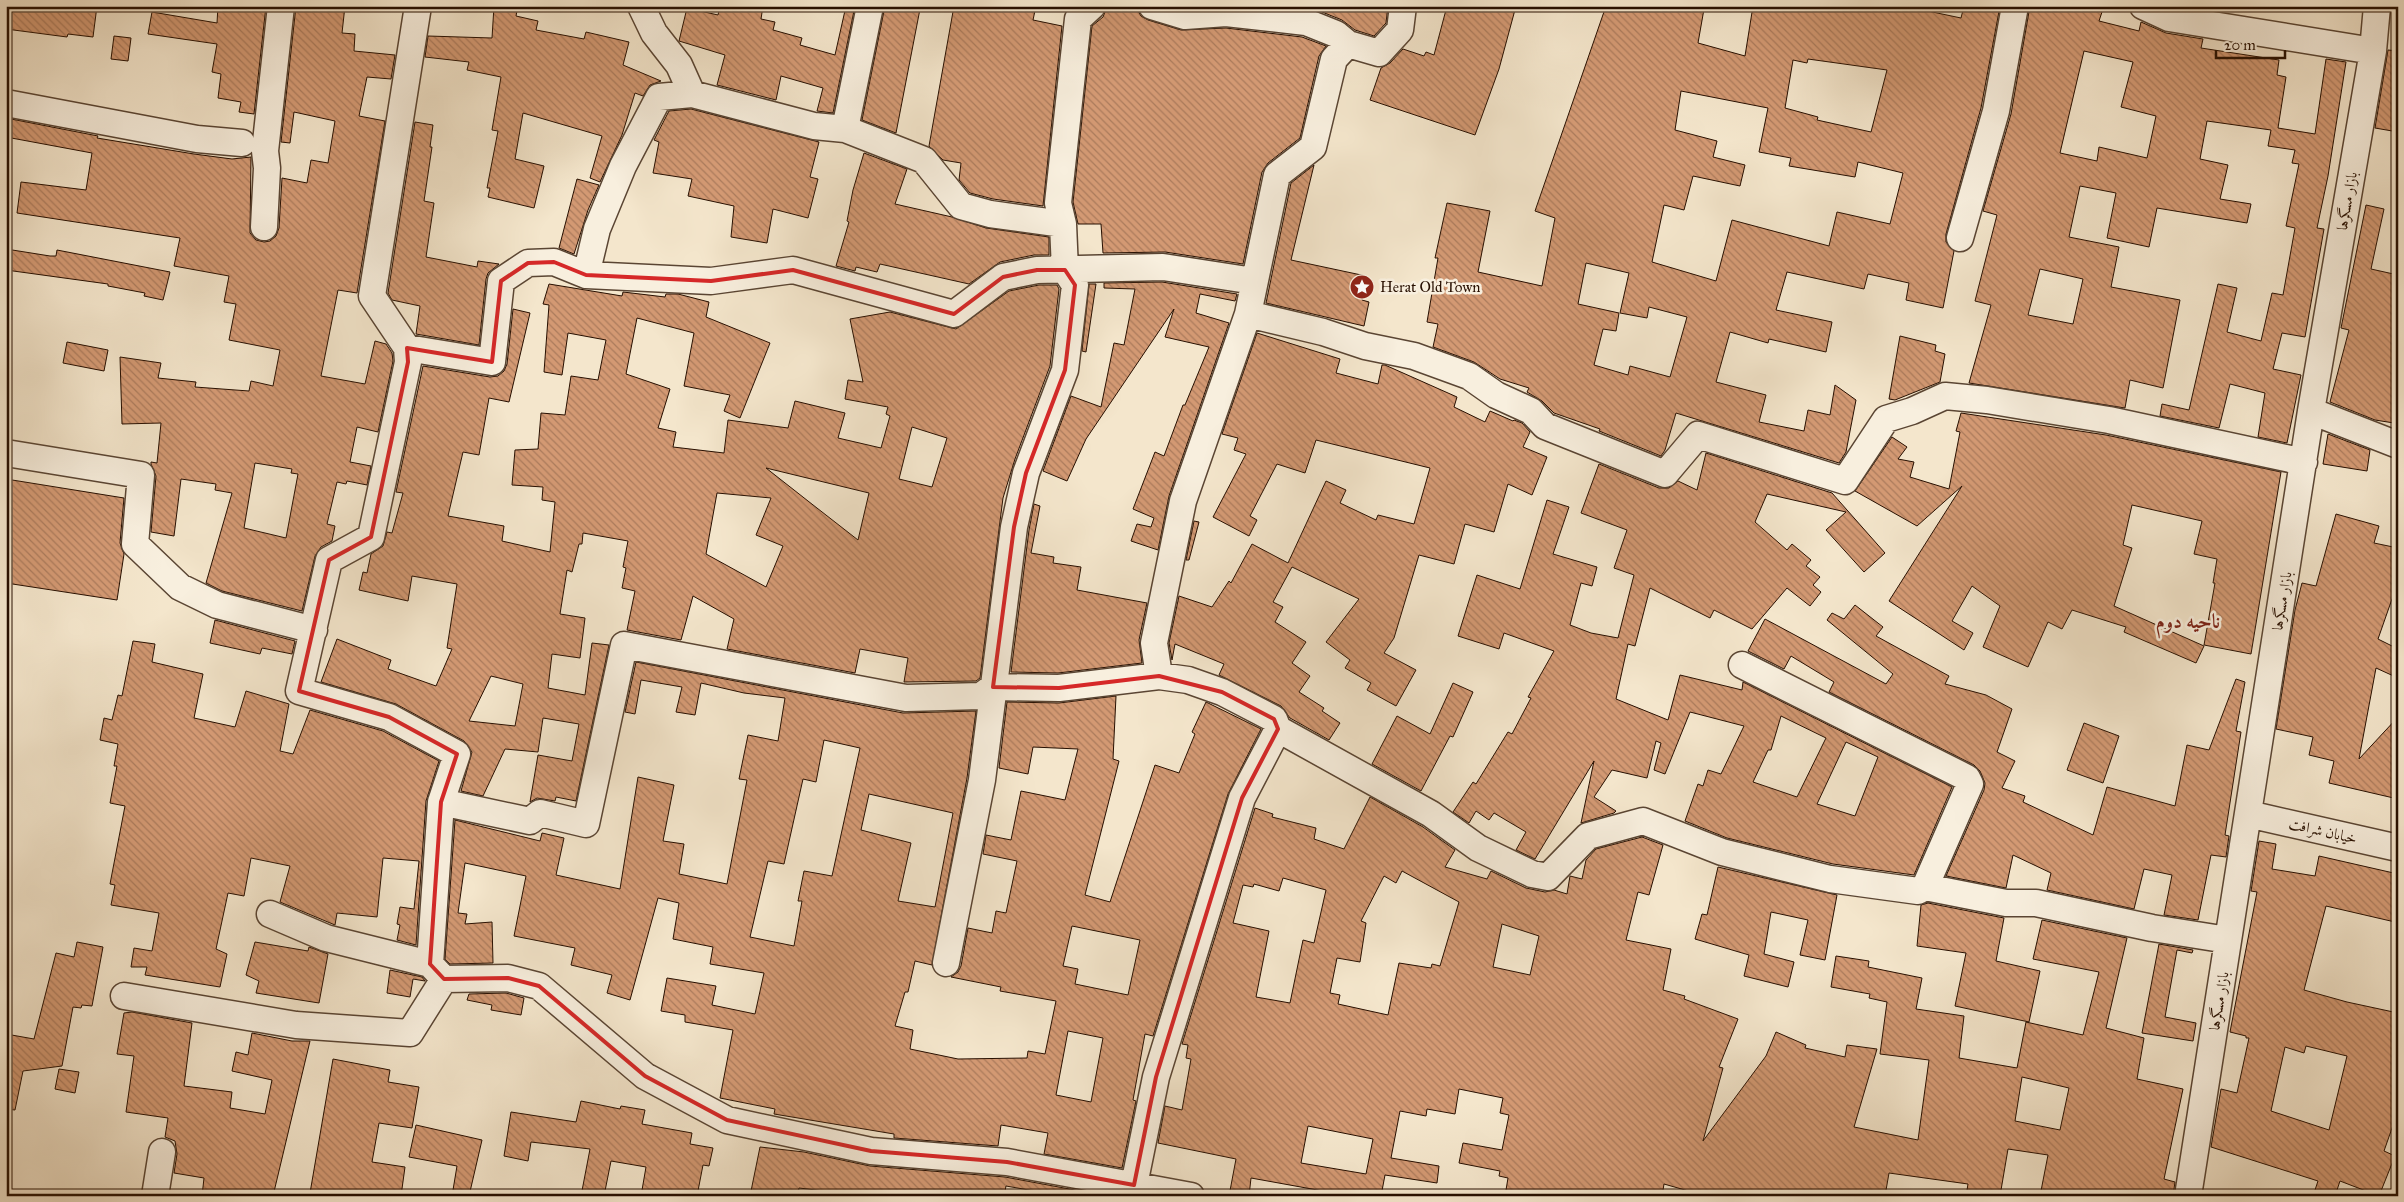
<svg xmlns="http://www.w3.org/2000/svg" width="2404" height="1202" viewBox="0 0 2404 1202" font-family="'IM FELL Great Primer',Amiri,serif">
<defs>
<pattern id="building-back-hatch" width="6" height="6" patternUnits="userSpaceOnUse" patternTransform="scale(1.25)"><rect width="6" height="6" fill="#d39973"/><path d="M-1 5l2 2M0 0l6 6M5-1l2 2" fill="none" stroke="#ab7b5c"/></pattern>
</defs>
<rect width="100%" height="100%" fill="#f4e6cc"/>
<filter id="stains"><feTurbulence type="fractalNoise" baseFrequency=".004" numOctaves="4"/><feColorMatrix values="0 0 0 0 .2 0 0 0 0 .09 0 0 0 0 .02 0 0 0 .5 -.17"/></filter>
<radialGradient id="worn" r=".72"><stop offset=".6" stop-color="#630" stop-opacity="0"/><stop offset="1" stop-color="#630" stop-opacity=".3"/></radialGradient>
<path fill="url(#building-back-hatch)" stroke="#270f00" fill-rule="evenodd" d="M6 6H97L93 37 68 34 67 37 6 29Z
M218 6H266L254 114 239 112 241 102 218 98 221 74 212 72 217 44 148 34 152 12 217 23Z
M296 6H345L342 33 355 34 354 51 395 55 391 79 367 77 359 116 385 121 357 293 338 290 321 376 365 384 375 341 386 344 392 353 393 361 378 432 357 427 350 462 371 466 367 485 347 481 346 484 337 482 327 524 335 526 332 541 321 547 315 556 302 611 222 591 206 583 232 493 215 490 216 484 181 479 174 536 151 532 156 476 151 464V462L157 463 161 423 122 424 120 357 161 363 158 378 196 382 195 387 249 391 251 381 273 386 280 350 229 340 236 304 224 302 229 276 174 266 180 238 17 213 21 182 86 190 92 153 6 137V118L98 136 97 138 194 154 232 159 251 157 250 233 256 240 264 242 270 241 276 236 279 228 282 178 307 183 311 160 328 163 335 121 294 112 290 143 281 142ZM255 463 292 469 291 473 298 474 286 538 244 528Z
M494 6H518L516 16 538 21 536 30 584 39 586 32 629 42 623 65 661 81 650 85 643 96 635 93 622 135 600 182 590 178 602 136 523 113 515 159 544 166 534 208 488 197 490 188H487L498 131 492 130 501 77 467 70 469 62 425 57 428 36 492 38Z
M720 6H763L761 19 775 22 773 30 802 38 800 45 835 55 846 6H855L833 113 817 111 823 88 781 76 776 100 717 85 725 55 679 41 687 8 718 15Z
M885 6H910L920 9 896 133 862 120Z
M954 6H1036L1033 20 1062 26 1043 206 993 199 970 193 959 180 961 163 943 160 929 146Z
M1123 6 1137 9 1141 16 1148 20 1181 30 1226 28 1302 37 1326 46 1319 56 1300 138 1268 163 1262 172 1243 264 1165 252 1103 253 1101 224H1078L1073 202 1092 26 1103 17 1107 7 1122 10Z
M1300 6H1388L1386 23 1374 36 1355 30 1342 20 1312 8Z
M1447 6H1516L1499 69 1475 135 1370 100 1381 68 1390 63 1403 49 1424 56 1426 52 1434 55Z
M1606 6H1693L1704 9 1698 43 1745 56 1753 6H1904L1961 18 1964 6H2000L1981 108 1946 234V242L1954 251 1943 308 1906 300 1909 283 1868 274 1864 289 1787 272 1776 310 1832 322 1826 352 1769 339 1768 343 1730 332 1716 382 1766 395 1759 422 1804 431 1808 410 1830 415 1835 385 1856 400 1846 452 1839 463 1676 413 1665 450 1661 456 1599 431 1600 429 1554 413 1542 401 1527 392 1529 388 1500 379 1474 362 1433 347 1438 324 1427 322 1438 258H1435L1447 203 1490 211 1478 272 1542 286 1555 218 1535 211ZM1808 59 1887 70 1871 132 1817 120 1818 117 1785 108 1793 60 1807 63ZM1681 91 1768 108 1759 152 1791 158 1789 166 1855 177 1858 162 1903 173 1890 224 1837 212 1829 246 1732 220 1716 281 1652 262 1664 205 1684 210 1693 176 1740 186 1745 165 1713 157 1717 141 1675 130ZM1586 263 1629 273 1620 313 1647 318 1649 307 1687 317 1670 377 1630 366 1628 375 1594 365 1603 329 1616 331 1619 313 1578 304Z
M2030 6H2104L2099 21 2139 31 2141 22 2166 33 2203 39 2201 48 2279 60 2277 75 2286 77 2278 128 2315 134 2326 59 2346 62 2328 176 2317 228 2324 229 2305 337 2282 333 2273 369 2301 375 2287 443 2258 437 2265 393 2230 384 2219 428 2160 416 2162 404 2189 410 2218 284 2237 288 2227 332 2261 341 2272 293 2283 295 2295 228 2286 226 2299 164 2292 163 2295 150 2268 146 2271 130 2207 121 2200 159 2228 165 2220 199 2251 204 2247 223 2157 208 2149 247 2107 238 2116 193 2080 186 2069 237 2119 247 2111 287 2180 300 2163 388 2130 380 2125 408 1969 383 1991 305 1975 301 1997 215 1983 211 2011 114ZM2084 51 2133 62 2121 107 2156 116 2147 158 2099 147 2097 161 2060 153ZM2040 269 2083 279 2073 324 2028 315Z
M114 36 131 38 128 61 111 59Z
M2388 50 2398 51V132L2375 128Z
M691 109 819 142 810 177 818 179 808 218 773 209 767 243 731 237 734 206 688 196 692 179 653 173 659 142 654 140 669 111Z
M415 122 433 125 430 147H432L424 201 434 203 426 257 477 267 478 261 499 264 488 273 486 279 479 345 416 334 420 306 392 300 388 293Z
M864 153 907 169 895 204 952 217 986 228 1049 237V255H1034L1000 262 969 284 880 264 877 272 856 267 855 271 836 266 849 222 847 221 853 190Z
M1314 165 1291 260 1366 276 1362 300 1369 302 1364 326 1266 303 1291 183Z
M577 179 599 185 588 210 574 254 559 248Z
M2366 205 2384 209 2371 269 2398 275V405L2394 423 2375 420 2330 402 2349 330 2341 328Z
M6 249 50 256H56L57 250 170 272 163 300 144 296 145 293 108 286V284L6 270Z
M1162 282 1237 294 1235 301 1200 294 1196 313 1229 323 1169 496 1158 550 1131 541 1137 524 1151 527 1154 518 1133 509 1155 452 1164 456 1183 405H1185L1209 347 1165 337 1174 309 1086 439 1067 481 1043 471 1071 396 1101 407 1114 343 1124 345 1135 289 1104 288V283Z
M549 284 622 296 623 292 665 297 666 294H678L709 302 706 317 770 343 740 418 724 411 730 395 684 386 694 333 637 318 626 374 670 389 658 428 676 432 673 447 724 453 728 420 788 428 795 401 845 413 838 438 881 448 890 416 886 414 888 407 845 399 848 380 863 382 850 319 890 312 956 329 1009 291 1039 285H1057L1059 289 1050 366 1015 459 1003 498 980 678 976 681 904 682 908 658 860 649 855 673 727 649 734 619 693 596 681 640 627 630 635 591 622 588 626 568 623 567 628 541 583 533 582 544H579L572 572 567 570 560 614 585 618 580 658 552 654 548 688 585 695 592 643 609 645 576 801 556 797 555 801 537 798 530 802 538 755 572 761 579 724 543 718 538 752 505 749 483 796 461 791 472 752 464 741 396 704 321 682 337 639 391 660 388 669 436 686 452 649 447 648 457 584 412 576 408 601 359 590 363 572 367 573 371 554 383 546 387 532 392 533 403 493 396 492 423 366 490 377 498 376 504 371 507 364 513 309 530 313 509 402 489 398 479 455 463 452 448 516 504 526 502 541 550 552 555 502 542 500 543 487 512 485 515 450 538 449 541 413 565 415 571 376 598 380 606 340 568 333 562 375 544 372 549 305 543 304ZM912 427 947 438 932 487 899 479ZM766 468 869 493 858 540 808 501ZM717 493 771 498 756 535 783 546 766 587 706 554ZM491 676 523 684 515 726 469 721Z
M1089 284H1096L1086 352 1082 351Z
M1257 333 1340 359 1336 373 1378 384 1382 365H1385L1457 397 1454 407 1485 422 1490 411 1513 421 1514 420 1522 423 1530 432 1523 447 1547 457 1532 495 1508 484 1494 532 1465 524 1454 564 1419 555 1394 638 1384 653 1416 670 1396 706 1367 690 1371 683 1345 668 1350 660 1326 642 1359 599 1292 567 1273 602 1283 607 1275 622 1306 642 1292 663 1310 676 1299 692 1324 708 1322 711 1340 723 1329 740 1290 718 1281 706 1219 675 1224 664 1175 644 1172 660 1169 643 1179 596 1212 607 1229 581 1231 583 1252 544 1288 563 1326 481 1346 490 1340 503 1376 520 1378 515 1414 524 1430 468 1316 440 1305 473 1277 464 1250 516 1257 520 1249 536 1213 517 1246 454 1234 450 1238 438 1222 434Z
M1900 336 1936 345 1935 351 1945 354 1940 382 1895 400 1889 399Z
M67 342 108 350 104 371 63 363Z
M1961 413 2106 435 2281 472 2251 654 2204 645 2215 583H2213L2217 559 2194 554 2202 521 2132 505 2123 545 2132 548 2114 606 2204 646 2196 663 2124 632 2126 627 2072 610 2062 629 2048 622 2028 667 1983 647 2000 606 1972 586 1952 621 1973 633 1964 650 1889 601 1962 486 1917 526 1855 491 1892 437 1907 447 1898 459 1914 462 1910 477 1949 489 1960 432 1956 431Z
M2328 434 2370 450 2367 471 2323 464Z
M1706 453 1832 493 1885 553 1864 572 1826 530 1846 512 1767 494 1755 522 1787 550 1792 544 1811 560 1806 566 1820 577 1813 585 1821 592 1810 606 1787 588 1752 629 1714 610 1710 618 1650 588 1635 646 1628 644 1616 699 1668 720 1680 675 1742 690 1743 682 1952 787 1914 875 1833 864 1727 838 1685 821 1698 784 1703 786 1708 770 1721 774 1744 726 1690 712 1665 774 1654 770 1661 743 1656 741 1647 778 1612 770 1594 797 1616 811 1614 813 1581 823 1594 761 1535 859 1516 850 1526 832 1494 813 1489 820 1476 811 1469 823 1453 812 1473 782 1476 784 1508 732 1512 734 1531 698 1528 697 1554 651 1504 633 1499 649 1458 636 1477 575 1520 589 1547 500 1569 507 1553 554 1597 567 1592 586 1581 583 1570 625 1591 633 1618 638 1634 575 1614 568 1627 530 1581 513 1599 464 1659 488H1669L1678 481 1697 490ZM1781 716 1826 738 1797 797 1753 782 1768 750H1771ZM1846 742 1878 757 1855 816 1817 804Z
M6 479 124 498 120 543 124 554 117 600 6 583Z
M1034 504 1040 506 1031 553 1054 557 1053 563 1081 567 1077 590 1147 603 1139 640 1142 663 1058 673 1011 672 1029 530Z
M2336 514 2379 526 2374 543 2398 548V602L2392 599 2378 639 2398 649V678L2376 668 2359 759 2398 717V799L2329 783 2334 761 2309 755 2313 737 2276 729 2295 610 2302 583 2316 586Z
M1194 521 1199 522 1189 560H1186Z
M1855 605 1883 627 1876 636 1949 676 1945 684 1986 695 2012 709 1997 752 2015 761 2002 788 2025 796 2023 802 2093 835 2107 787 2175 806 2187 745 2209 750 2236 679 2245 682 2236 731 2241 732 2225 835 2229 836 2226 857 2211 855 2198 920 2164 915 2172 875 2144 869 2134 909 2047 890 2051 873 2013 855 2006 888 1946 876 1984 790 1985 783 1980 771 1974 765 1829 692 1834 682 1791 656 1784 669 1748 651 1765 619 1886 684 1893 674 1827 620 1832 613 1844 619Z
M215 620 295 641 292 654 262 648 260 654 210 643Z
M133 641 155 644 152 662 203 674 194 718 235 727 246 691 289 704 280 751 293 754 310 710 383 731 439 761 426 801 416 945 397 940 400 925 397 924 400 907 414 909 419 861 383 858 377 917 337 913 335 925 280 902 290 866 251 858 244 896 228 893 216 949 227 954 220 987 145 975 147 967H131L134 948 152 951 159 913 111 905 115 885 110 884 125 806 110 803 117 766H114L118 744 100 740 104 718 112 720 118 695 122 696Z
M636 662 903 713 976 711 967 778 932 965 915 961 908 992H905L895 1026 913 1030 910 1049 958 1059 1027 1058 1028 1051 1045 1054 1056 1001 1000 991 1001 987 951 977 958 972 961 966 968 928 992 933 996 911 1006 913 1017 861 983 854 986 835 1011 840 1021 791 1065 800 1078 749 1033 747 1028 774 999 768 1007 702 1059 703 1116 696 1113 759 1119 761 1085 895 1110 902 1155 765 1179 773 1195 734 1192 732 1206 702 1261 729 1228 794 1153 1036 1145 1034 1133 1100 1136 1101 1122 1168 1044 1154 1048 1133 1001 1125 998 1146 894 1138V1134L774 1114 775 1109 720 1098 733 1030 685 1022V1015L661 1011 667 978 716 986 712 1005 755 1014 764 973 710 964 713 947 673 939 679 903 658 898 630 1000 607 993 612 975 571 965 575 948 514 936 526 876 465 863 458 913 467 914 465 924 492 922 493 963 450 964 445 959 455 820 540 841 542 833 564 838 556 875 620 889 638 777 674 785 663 841 684 844 679 874 727 884 747 780 739 779 748 735 778 741 785 698 744 693 701 683 695 715 676 712 682 687 641 680 635 714 625 712ZM824 740 860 748 832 876 804 871 798 901H802L794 946 750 937 768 861 784 864 803 779 816 782ZM869 794 953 813 935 907 898 901 911 843 861 830ZM1072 926 1140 940 1128 995 1075 984 1078 969 1063 966ZM1068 1031 1103 1038 1091 1102 1056 1095Z
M1453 683 1473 692 1453 737 1450 736 1421 791 1372 764 1397 716 1430 734Z
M2084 723 2119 736 2103 783 2067 770Z
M1370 797 1423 827 1455 850 1445 867 1487 879 1491 871 1526 888 1545 892 1554 890 1567 894 1570 876 1582 879 1586 860 1596 849 1642 837 1663 845 1649 895 1638 892 1626 940 1671 949 1663 990 1685 996 1684 999 1738 1019 1719 1067 1723 1068 1703 1141 1766 1056 1776 1032 1806 1045 1805 1048 1845 1057 1847 1045 1877 1049 1854 1127 1918 1140 1929 1060 1880 1054 1887 1002 1869 998 1870 994 1831 987 1836 956 1869 961 1868 967 1922 978 1916 1009 1964 1016 1959 1058 2017 1068 2026 1022 2083 1035 2099 972 2033 959 2042 920 2127 938 2106 1028 2144 1038 2137 1079 2183 1089 2164 1179 2175 1182 2173 1196H2040L2048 1155 2008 1149 2000 1196H1966L1968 1184 1889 1173 1885 1196H1706L1664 1184 1662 1196 1619 1193V1196H1505L1508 1178 1499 1176 1500 1171 1459 1163 1463 1143 1502 1150 1509 1115 1500 1113 1503 1098 1459 1089 1455 1114 1427 1109 1426 1116 1400 1111 1391 1158 1439 1166 1437 1183 1385 1175 1381 1196H1366L1346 1192 1345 1195 1251 1178 1249 1196H1229L1236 1159 1158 1143 1165 1106 1182 1110 1191 1059 1186 1058 1188 1045 1182 1044 1255 808 1273 814 1272 817 1316 828 1314 839 1344 849ZM1402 871 1459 902 1440 966 1432 964 1431 968 1399 963 1388 1015 1338 1004 1340 995 1330 993 1337 958 1360 962 1366 923 1361 921 1384 876 1396 883ZM1283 878 1326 890 1314 943 1303 940 1290 1003 1256 997 1269 931 1233 923 1243 885 1253 887 1254 884 1279 891ZM1502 924 1539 936 1530 975 1493 967ZM2022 1077 2069 1088 2060 1130 2015 1121ZM1308 1126 1373 1139 1366 1174 1301 1163Z
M2259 841 2276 844 2272 869 2315 876 2319 856 2398 874V911L2395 922 2326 906 2304 990 2347 1002 2398 1013V1111L2384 1151 2395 1156 2379 1196 2340 1181 2335 1196H2313L2318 1181 2211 1147 2221 1089 2237 1093 2249 1038H2246V1036L2230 1032 2257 892 2251 891ZM2306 1046 2347 1056 2329 1130 2271 1111 2285 1047 2304 1053Z
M1718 867 1837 895 1825 960 1800 955 1808 920 1771 912 1764 954 1794 962 1788 987 1744 976 1749 955 1695 939 1702 914 1707 915Z
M1928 903 2004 918 1996 961 2040 971 2029 1022 1955 1006 1966 953 1917 946 1921 905Z
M77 942 103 947 92 1006 82 1005 81 1008 73 1007 62 1066 23 1071 15 1110 6 1109V1034L34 1039 56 953 74 957Z
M255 942 308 951 309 947 328 954 319 1003 256 993 259 981 246 975Z
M2159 944 2193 950 2192 953 2177 950 2165 1017 2196 1023 2193 1041 2142 1033Z
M390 970 422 977 425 981 413 979 410 997 387 993Z
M506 993 524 998 521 1015 491 1010 492 1005 467 1000 469 994Z
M132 1012 192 1023 184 1086 232 1092 230 1108 265 1114 272 1080 232 1071 236 1052 248 1055 252 1033 292 1041H310L273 1196H202L204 1178 174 1173 177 1154 175 1141 165 1137 168 1118 126 1112 134 1056 117 1054 124 1013Z
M333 1059 390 1070 388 1082 419 1087 412 1128 379 1123 372 1162 405 1167 401 1196H328L310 1193Z
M59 1069 79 1072 75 1093 55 1089Z
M581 1101 620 1109 621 1106 645 1110 642 1124 692 1133 690 1144 713 1148 709 1166 703 1165 697 1196H641L646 1167 611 1161 604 1196H581L590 1149 531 1142 528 1161 504 1156 511 1112 576 1122Z
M416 1125 482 1140 469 1196H452L457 1166 409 1157Z
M760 1147 804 1152 870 1166 1005 1177 1107 1196H1040V1192L1006 1186 1004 1196H841V1193L799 1188 798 1196H750Z"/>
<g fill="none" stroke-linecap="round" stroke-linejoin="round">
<defs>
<path id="minor" d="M418 6 372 296 407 348 408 362 371 537 329 560 299 691 389 717 457 754 441 802 430 964
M641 6 654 33 679 65 692 94 814 126 845 129 924 160 961 206 990 214 1063 224
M1152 6 1185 16 1226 13 1306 22 1336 34 1348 44 1379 53 1400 30 1403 6
M2143 6 2169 18 2373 51
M6 103 197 139 242 143
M845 129 870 6
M264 227 267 168 265 151 281 6
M1960 238 1996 111 2015 6
M586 275 597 229 623 166 659 97 692 94
M1248 314 1323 332 1365 346 1414 356 1469 376 1496 395 1531 411 1545 426 1665 474 1698 435 1845 481 1886 419 1912 411 1945 396 1987 400 2109 420 2304 462
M407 348 492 362 501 281 528 263 554 262 586 275 711 281 793 270 954 314 1003 277 1037 270 1163 267 1254 281
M2311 411 2398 445
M6 453 141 475 135 544 180 587 217 605 314 630
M1742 665 1967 778 1970 784 1925 887
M1159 676 1154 643 1183 501 1248 314 1277 175 1313 147 1334 59 1348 44
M441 802 530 821 540 813 586 824 624 645 906 698 981 696 993 687 1059 688 1159 676 1188 680 1222 692 1274 719 1278 729 1431 814 1478 848 1532 874 1548 877 1588 836 1643 821 1722 852 1830 879 1918 891 1925 887 2006 903H2036L2152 928 2228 940
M2248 814 2398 848
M270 914 326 938 430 964 444 979 508 978 539 986 645 1076 727 1120 871 1151 1007 1162 1191 1196
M946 963 982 780 1014 527 1026 473 1065 370 1075 285 1065 270 1063 224 1058 203 1078 19 1092 6
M124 996 296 1025 410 1033 444 979
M1134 1185 1156 1077 1242 798 1278 729
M155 1196 162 1152
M2188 1196 2311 411 2373 51 2377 6"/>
</defs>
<use href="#minor" stroke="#5a4533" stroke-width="29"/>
<use href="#minor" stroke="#f8efde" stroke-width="26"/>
</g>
<path fill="none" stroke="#d62828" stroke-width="4" stroke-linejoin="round" d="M554 262 586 275 711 281 793 270 954 314 1003 277 1037 270H1065L1075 285 1065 370 1026 473 1014 527 993 687 1059 688 1159 676 1222 692 1274 719 1278 729 1242 798 1156 1077 1134 1185 1007 1162 871 1151 727 1120 645 1076 539 986 508 978 444 979 430 964 441 802 457 754 389 717 299 691 329 560 371 537 408 362 407 348 492 362 501 281 528 263Z"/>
<defs>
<symbol id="sight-disc" viewBox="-11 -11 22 22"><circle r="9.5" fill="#8f2418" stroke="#f8efde"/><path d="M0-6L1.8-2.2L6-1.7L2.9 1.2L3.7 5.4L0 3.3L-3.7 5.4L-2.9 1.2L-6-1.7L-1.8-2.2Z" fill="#fff"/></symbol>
</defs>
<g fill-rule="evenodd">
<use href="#sight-disc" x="1348" y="273" width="28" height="28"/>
</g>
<g text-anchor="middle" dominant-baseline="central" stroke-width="5" stroke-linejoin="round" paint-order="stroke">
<g font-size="15" fill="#270f00" stroke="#f8efde">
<text transform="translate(2347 201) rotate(-80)">بازار مسگرها</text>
<text transform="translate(2282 601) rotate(-81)">بازار مسگرها</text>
<text transform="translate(2323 831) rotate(13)">خیابان شرافت</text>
<text transform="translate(2219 1001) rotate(-81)">بازار مسگرها</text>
</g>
<g font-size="15" fill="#270f00" stroke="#f8efde" text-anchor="start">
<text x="1380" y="287">Herat Old Town</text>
</g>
<g font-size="20" font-weight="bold" fill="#7a1f14" stroke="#f8efde">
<text x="2188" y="621">ناحیه دوم</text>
</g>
</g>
<rect width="2404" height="1202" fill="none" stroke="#f4e6cc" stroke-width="25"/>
<rect x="8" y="8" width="2389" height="1187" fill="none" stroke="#270f00" stroke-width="2.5"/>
<rect x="12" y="12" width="2379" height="1177" fill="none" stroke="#270f00"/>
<path d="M2216 50v8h69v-8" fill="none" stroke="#270f00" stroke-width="2.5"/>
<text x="2224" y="50" font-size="15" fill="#270f00" stroke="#f8efde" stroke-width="4" paint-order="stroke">20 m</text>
<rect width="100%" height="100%" filter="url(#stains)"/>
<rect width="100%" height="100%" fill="url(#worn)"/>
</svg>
